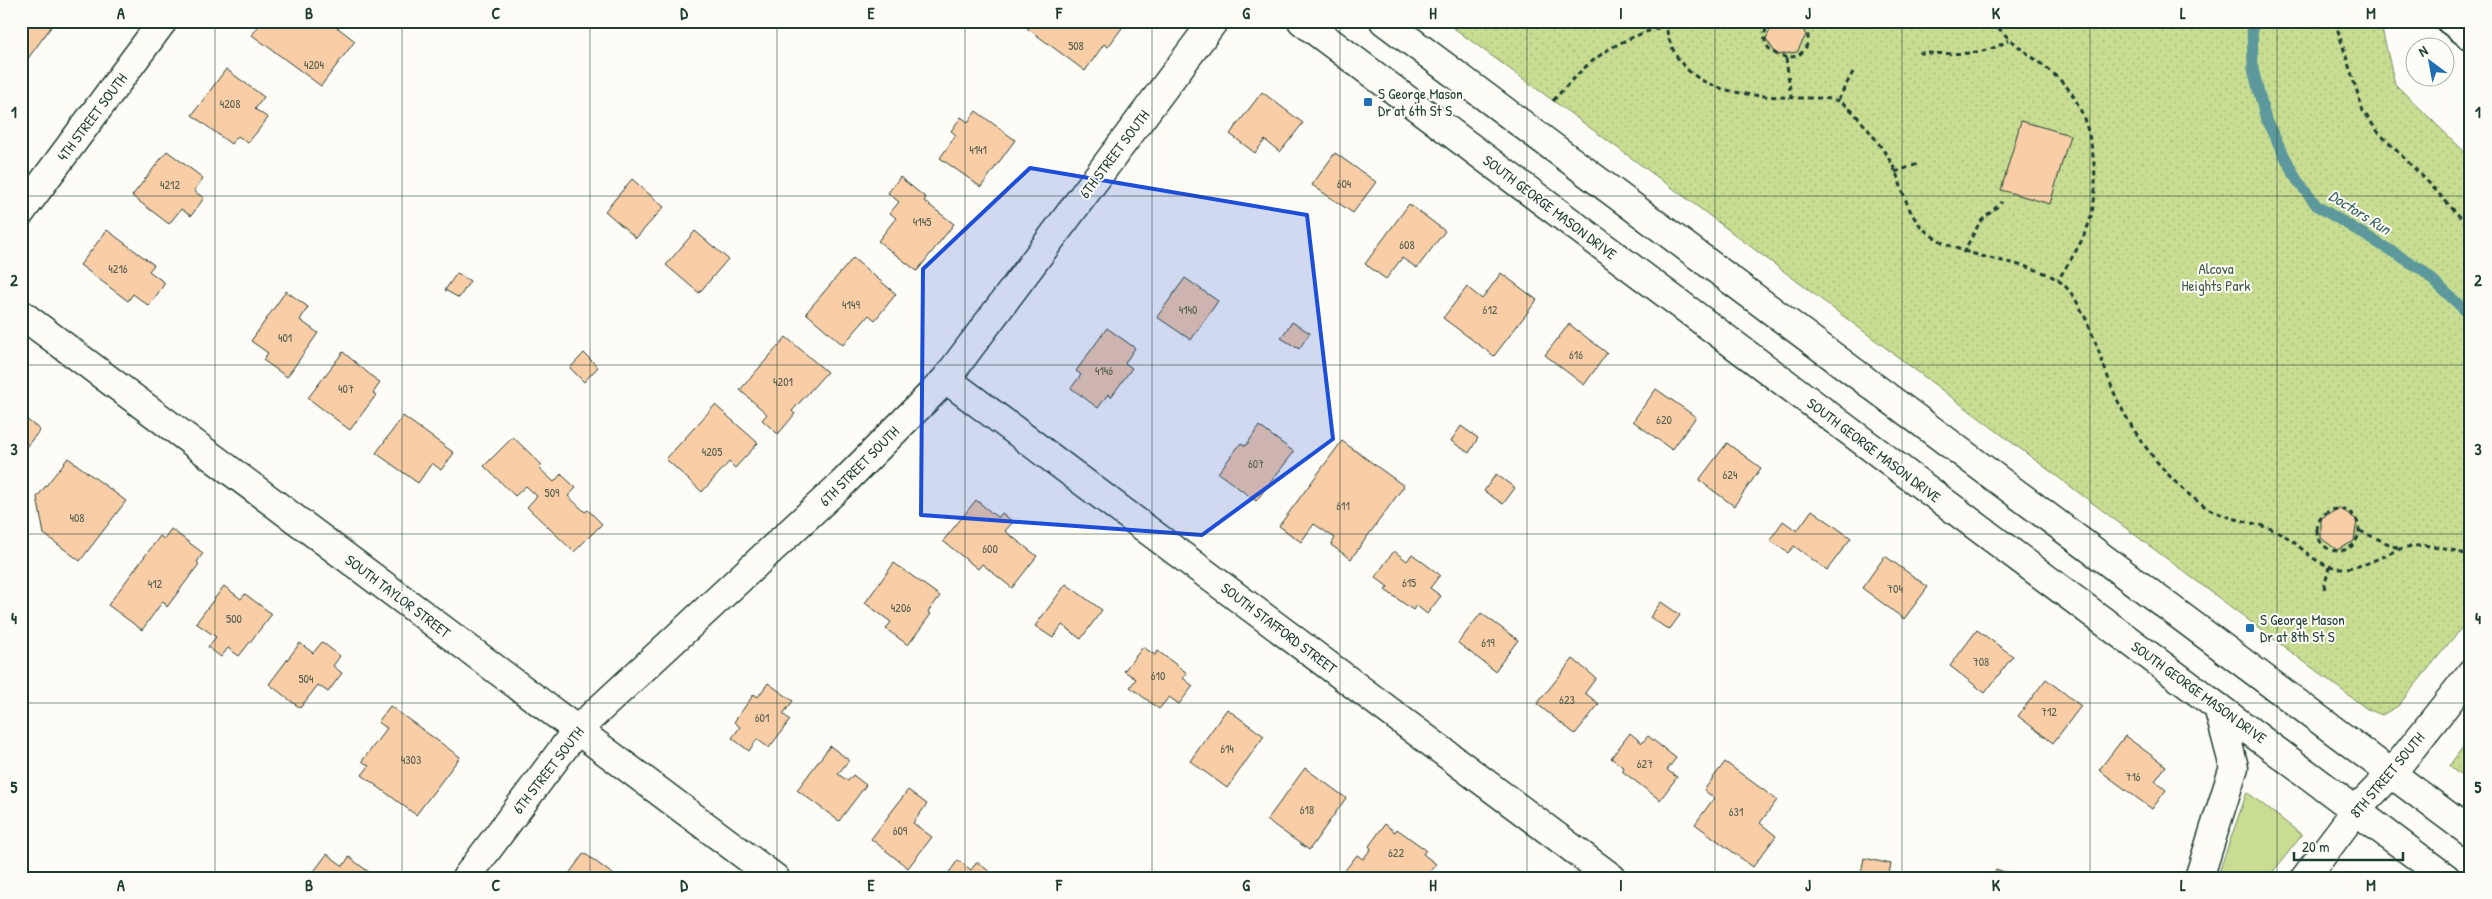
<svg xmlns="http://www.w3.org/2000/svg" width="2492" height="899" viewBox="0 0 2492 899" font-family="'Patrick Hand',sans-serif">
<defs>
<pattern id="park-dots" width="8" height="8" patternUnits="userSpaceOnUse" patternTransform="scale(1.25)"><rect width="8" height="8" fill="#c8dd92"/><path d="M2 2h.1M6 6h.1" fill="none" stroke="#abbf7e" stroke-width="1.8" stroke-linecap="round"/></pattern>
</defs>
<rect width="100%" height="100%" fill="#fdfcf7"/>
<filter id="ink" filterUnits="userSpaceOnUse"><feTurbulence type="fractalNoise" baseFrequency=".02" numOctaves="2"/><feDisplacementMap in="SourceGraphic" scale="10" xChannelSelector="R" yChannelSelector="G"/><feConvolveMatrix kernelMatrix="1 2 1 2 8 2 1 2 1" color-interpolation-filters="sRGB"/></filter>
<g filter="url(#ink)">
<path fill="#c8dd92" stroke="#748d63" d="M2247 792 2302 835 2268 878H2217Z"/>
<path fill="url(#park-dots)" stroke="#748d63" d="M1444 21H2380L2395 84 2471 158V616L2398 706 2382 715 2367 709 1682 195Z
M2471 736V784L2449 766Z"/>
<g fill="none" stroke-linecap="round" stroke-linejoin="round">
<path stroke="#5c989c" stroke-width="11" d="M2252 21 2253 69 2266 120 2297 180 2317 206 2421 269 2471 316"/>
</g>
<path fill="#f9cea7" stroke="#1f3d34" d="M21 21H43L51 27 21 68Z
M262 21H329L355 41 321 86 252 35Z
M893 21H909L908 26Z
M1032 21H1127L1108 47 1104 44 1085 71 1027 28Z
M1774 21H1798L1806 35 1797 52 1777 55 1766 39Z
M226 69 264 97 255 109 268 118 248 143 238 136 231 144 192 115Z
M1262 92 1303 123 1280 152 1265 140 1255 153 1230 134Z
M976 111 1015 140 981 187 940 158 956 135 951 131 961 117 968 122Z
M2021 121 2070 135 2050 204 2001 190Z
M167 151 203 178 194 191 204 198 191 216 181 209 169 224 132 196Z
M1335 153 1376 182 1353 213 1312 185Z
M900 177 926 198 924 201 954 224 917 271 878 241 896 218 890 213 899 202 888 193Z
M632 179 664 207 636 238 605 211Z
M1409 204 1445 231 1417 268 1402 258 1386 279 1365 264Z
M107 230 154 265 149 271 165 283 149 306 133 294 128 301 80 265Z
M695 231 728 259 699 293 666 265Z
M853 258 896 294 875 320 869 315 843 345 806 313Z
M457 273 470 281 459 298 445 290Z
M1501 273 1537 300 1494 356 1443 318 1467 287 1482 299Z
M1185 278 1218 301 1191 340 1157 317Z
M286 291 308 307 300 320 318 333 287 377 263 360 268 353 251 341Z
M1292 322 1310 333 1299 349 1281 338Z
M1569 324 1607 353 1584 385 1545 355Z
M1107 328 1135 348 1125 363 1132 368 1111 397 1108 394 1098 408 1071 388 1081 375 1076 371Z
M786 337 827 372 792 411 795 414 778 434 762 420 767 414 740 390Z
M343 352 380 383 373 393 376 395 350 430 308 398Z
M584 353 598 367 584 382 570 368Z
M1656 389 1696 417 1672 450 1633 421Z
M715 405 758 443 735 468 729 462 702 492 666 459Z
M21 415 40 430 21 453Z
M403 416 454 453 441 470 432 463 418 483 376 453Z
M1259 426 1294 452 1256 501 1218 473 1241 443 1246 446Z
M1461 426 1478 438 1469 453 1451 441Z
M513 437 542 465 539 468 554 482 561 474 576 488 568 496 585 512 588 510 602 524 574 552 527 507 537 496 526 486 515 496 484 466Z
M1342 441 1404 486 1351 559 1331 545 1335 538 1314 524 1301 542 1279 526Z
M1727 443 1761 468 1734 506 1699 480Z
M68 458 126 501 80 561 44 534 37 497Z
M1496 474 1515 488 1503 504 1484 491Z
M976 500 998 518 1002 513 1013 522 1005 531 1037 556 1012 588 982 564 978 569 943 541Z
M2340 508 2357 520 2354 541 2337 550 2321 538V518Z
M1812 510 1851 538 1827 570 1794 546 1788 553 1770 540 1783 521 1797 531Z
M171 529 203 553 197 562 199 564 167 607 163 601 142 630 108 605 160 536 164 539Z
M1394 551 1407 561 1412 554 1440 575 1430 588 1441 596 1427 614 1416 605 1413 610 1385 590 1388 587 1375 577Z
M1885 556 1928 587 1904 619 1862 588Z
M894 563 940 596 928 612 931 614 908 645 886 629 891 622 865 603Z
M1066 584 1102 610 1081 639 1062 625 1053 638 1035 626Z
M224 586 241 599 245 594 272 614 239 656 228 648 221 657 208 647 216 637 196 623Z
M1661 602 1680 615 1669 630 1650 617Z
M1481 613 1518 640 1495 671 1458 643Z
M1977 630 2013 656 1985 693 1950 666Z
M322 642 340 656 333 666 342 673 328 692 318 685 300 708 269 684 300 643 313 653Z
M1143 647 1155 655 1158 651 1187 673 1183 678 1193 686 1179 704 1169 697 1159 709 1130 687 1136 679 1124 671Z
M1573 659 1596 678 1585 693 1599 704 1575 734 1537 704Z
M2046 679 2081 706 2053 743 2018 716Z
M768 683 793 701 783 714 790 720 769 748 757 739 749 751 732 738 740 727 734 722 754 694 758 697Z
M390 706 460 757 416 815 362 775 369 766 362 761 387 728 378 722Z
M1227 709 1264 736 1227 788 1190 761Z
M1630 733 1642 743 1648 736 1676 758 1667 770 1677 777 1660 800 1622 771 1624 768 1611 758Z
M2125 736 2166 766 2155 781 2166 790 2152 809 2099 770Z
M830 746 849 760 838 774 848 781 853 775 866 785 839 821 797 790Z
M1725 762 1777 800 1760 823 1776 836 1753 867 1695 824 1714 798 1704 790Z
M1305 768 1346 798 1309 850 1267 820Z
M908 790 927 804 913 823 932 837 908 868 871 839Z
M1385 824 1395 832 1397 829 1426 850 1423 854 1436 864 1425 878H1386L1381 874 1378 878H1339L1357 855 1363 859 1371 849 1369 846Z
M584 853 618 878H566Z
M327 854 343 866 349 857 370 873 367 878H309Z
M1864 858 1891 864 1888 878H1860Z
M958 860 971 870 977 862 998 878H945Z
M1996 869 2013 875 2012 878H1993Z"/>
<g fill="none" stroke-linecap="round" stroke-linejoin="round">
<defs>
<path id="service" d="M2447 22 2471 40"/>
<path id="minor" d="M21 212 163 21
M21 314 775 878
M946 379 1612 878
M466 878 577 730 843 483 946 379 1214 21
M2305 878 2357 809 2392 773 2471 673"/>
<path id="secondary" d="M1302 21 2446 878
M1384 21 2471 833
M2199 878 2234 767 2218 707"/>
</defs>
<use href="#service" stroke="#1f3d34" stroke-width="25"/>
<use href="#minor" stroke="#1f3d34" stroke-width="31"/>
<use href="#secondary" stroke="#1f3d34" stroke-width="31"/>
<path stroke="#1f3d34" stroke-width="3" stroke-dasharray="5 4" stroke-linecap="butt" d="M1666 21C1666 33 1671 47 1677 57 1702 96 1759 96 1800 98 1812 98 1826 97 1838 101 1844 103 1850 109 1855 114 1868 129 1884 149 1893 166 1904 189 1906 215 1927 232 1966 264 2039 258 2066 287 2089 313 2100 359 2113 390 2130 431 2168 483 2206 507 2231 522 2259 521 2282 534 2303 546 2314 567 2342 568 2363 568 2378 558 2397 550 2420 541 2450 547 2471 557
M1771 21C1745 53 1805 74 1808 39 1808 32 1807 26 1802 21
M1992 21C2014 47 2040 60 2063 83 2090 109 2101 177 2092 212 2087 236 2071 259 2058 280
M2335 21 2363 111 2378 132 2429 183 2471 229
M1919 53C1947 53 1984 58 2008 40
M1786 58 1791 97
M1838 100 1853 72
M1553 101C1588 60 1612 41 1665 26
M1895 172 1918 164
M1963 253 1980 222 2002 202
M2317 530a21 21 0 1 1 42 0a21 21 0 1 1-42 0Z
M2360 531 2400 549
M2324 589 2329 567"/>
<use href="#service" stroke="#fdfcf7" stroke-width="21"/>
<use href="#minor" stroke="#fdfcf7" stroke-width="28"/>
<use href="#secondary" stroke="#fdfcf7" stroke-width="28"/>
</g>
</g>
<path fill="#1d4ed8" fill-opacity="0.2" stroke="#1d4ed8" stroke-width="4" stroke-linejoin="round" d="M1030 168 1307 215 1333 439 1202 535 921 515 923 269Z"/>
<path fill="none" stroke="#1f3d34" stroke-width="1" stroke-opacity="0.55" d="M215 21V878M402 21V878M590 21V878M777 21V878M965 21V878M1152 21V878M1340 21V878M1527 21V878M1715 21V878M1902 21V878M2090 21V878M2277 21V878M21 196H2471M21 365H2471M21 534H2471M21 703H2471"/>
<g fill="#1f6fb2" stroke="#fdfcf7" stroke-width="2">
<rect x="1363" y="97" width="10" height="10" rx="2.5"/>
<rect x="2245" y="623" width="10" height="10" rx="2.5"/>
</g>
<g text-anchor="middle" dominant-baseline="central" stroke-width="4" stroke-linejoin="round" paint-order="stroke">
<g font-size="12" fill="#566151">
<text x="1076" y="45">508</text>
<text x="314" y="64">4204</text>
<text x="230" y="103">4208</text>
<text x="978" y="149">4141</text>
<text x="1344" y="183">604</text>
<text x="170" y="184">4212</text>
<text x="922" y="221">4145</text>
<text x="1407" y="244">608</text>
<text x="118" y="268">4216</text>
<text x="851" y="304">4149</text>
<text x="1188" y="309">4140</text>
<text x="1490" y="309">612</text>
<text x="285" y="337">401</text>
<text x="1576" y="354">616</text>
<text x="1104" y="370">4146</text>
<text x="783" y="381">4201</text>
<text x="346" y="388">407</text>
<text x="1664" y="419">620</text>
<text x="712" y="451">4205</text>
<text x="1256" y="463">607</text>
<text x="1730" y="474">624</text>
<text x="552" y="492">509</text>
<text x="1343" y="505">611</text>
<text x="77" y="517">408</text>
<text x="990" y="548">600</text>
<text x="1409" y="582">615</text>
<text x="155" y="583">412</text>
<text x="1895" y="588">704</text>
<text x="901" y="607">4206</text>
<text x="234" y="618">500</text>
<text x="1488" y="642">619</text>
<text x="1981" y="661">708</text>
<text x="1158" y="675">610</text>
<text x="306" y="678">504</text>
<text x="1567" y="699">623</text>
<text x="2049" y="711">712</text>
<text x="762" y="717">601</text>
<text x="1227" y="748">614</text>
<text x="411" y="759">4303</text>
<text x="1645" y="763">627</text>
<text x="2133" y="776">716</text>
<text x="1307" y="809">618</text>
<text x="1736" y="811">631</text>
<text x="900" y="830">609</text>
<text x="1396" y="852">622</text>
</g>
<g font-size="15" fill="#1f3d34" stroke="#fdfcf7" text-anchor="start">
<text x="1378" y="93">S George Mason<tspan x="1378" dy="17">Dr at 6th St S</tspan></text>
<text x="2260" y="619">S George Mason<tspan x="2260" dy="17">Dr at 8th St S</tspan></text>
</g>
<g font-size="15" fill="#1f3d34" stroke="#fdfcf7">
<text transform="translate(92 117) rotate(-53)">4TH STREET SOUTH</text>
<text transform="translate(1114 154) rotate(-53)">6TH STREET SOUTH</text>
<text transform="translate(1550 207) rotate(37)">SOUTH GEORGE MASON DRIVE</text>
<text transform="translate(1874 450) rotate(37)">SOUTH GEORGE MASON DRIVE</text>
<text transform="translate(859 466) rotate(-45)">6TH STREET SOUTH</text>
<text transform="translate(398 596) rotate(37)">SOUTH TAYLOR STREET</text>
<text transform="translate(1279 628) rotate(37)">SOUTH STAFFORD STREET</text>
<text transform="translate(2199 692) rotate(36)">SOUTH GEORGE MASON DRIVE</text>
<text transform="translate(548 770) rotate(-52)">6TH STREET SOUTH</text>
<text transform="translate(2387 775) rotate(-50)">8TH STREET SOUTH</text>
</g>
<g font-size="15" fill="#415d47" stroke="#fdfcf7">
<text x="2216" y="268">Alcova<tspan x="2216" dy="17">Heights Park</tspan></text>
</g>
<g font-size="16" font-style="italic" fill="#386360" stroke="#fdfcf7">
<text transform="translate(2360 212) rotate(32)">Doctors Run</text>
</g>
</g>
<rect width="2492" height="899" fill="none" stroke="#fdfcf7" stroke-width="55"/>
<g transform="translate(2430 62) rotate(328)"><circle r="24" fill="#fdfcf7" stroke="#a4b0a9"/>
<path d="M0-4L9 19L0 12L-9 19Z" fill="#1f6fb2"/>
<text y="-8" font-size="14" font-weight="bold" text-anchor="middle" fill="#1f3d34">N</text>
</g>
<path d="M2294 852v8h109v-8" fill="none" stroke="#1f3d34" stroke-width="2.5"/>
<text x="2302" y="852" font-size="15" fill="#1f3d34" stroke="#fdfcf7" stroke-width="4" paint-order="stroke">20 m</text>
<rect x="28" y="28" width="2436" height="844" fill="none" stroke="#1f3d34" stroke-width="2"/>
<g font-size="16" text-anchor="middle" font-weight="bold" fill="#1f3d34">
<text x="121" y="19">A</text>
<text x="309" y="19">B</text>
<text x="496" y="19">C</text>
<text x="684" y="19">D</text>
<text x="871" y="19">E</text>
<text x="1059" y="19">F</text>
<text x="1246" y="19">G</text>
<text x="1433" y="19">H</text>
<text x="1621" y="19">I</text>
<text x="1808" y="19">J</text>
<text x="1996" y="19">K</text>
<text x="2183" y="19">L</text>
<text x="2371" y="19">M</text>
<text x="14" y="118">1</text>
<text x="2478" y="118">1</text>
<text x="14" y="286">2</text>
<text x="2478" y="286">2</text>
<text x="14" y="455">3</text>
<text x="2478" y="455">3</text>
<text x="14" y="624">4</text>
<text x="2478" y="624">4</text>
<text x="14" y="793">5</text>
<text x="2478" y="793">5</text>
<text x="121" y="891">A</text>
<text x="309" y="891">B</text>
<text x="496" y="891">C</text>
<text x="684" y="891">D</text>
<text x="871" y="891">E</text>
<text x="1059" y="891">F</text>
<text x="1246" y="891">G</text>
<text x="1433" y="891">H</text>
<text x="1621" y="891">I</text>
<text x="1808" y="891">J</text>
<text x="1996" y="891">K</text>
<text x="2183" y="891">L</text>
<text x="2371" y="891">M</text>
</g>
</svg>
